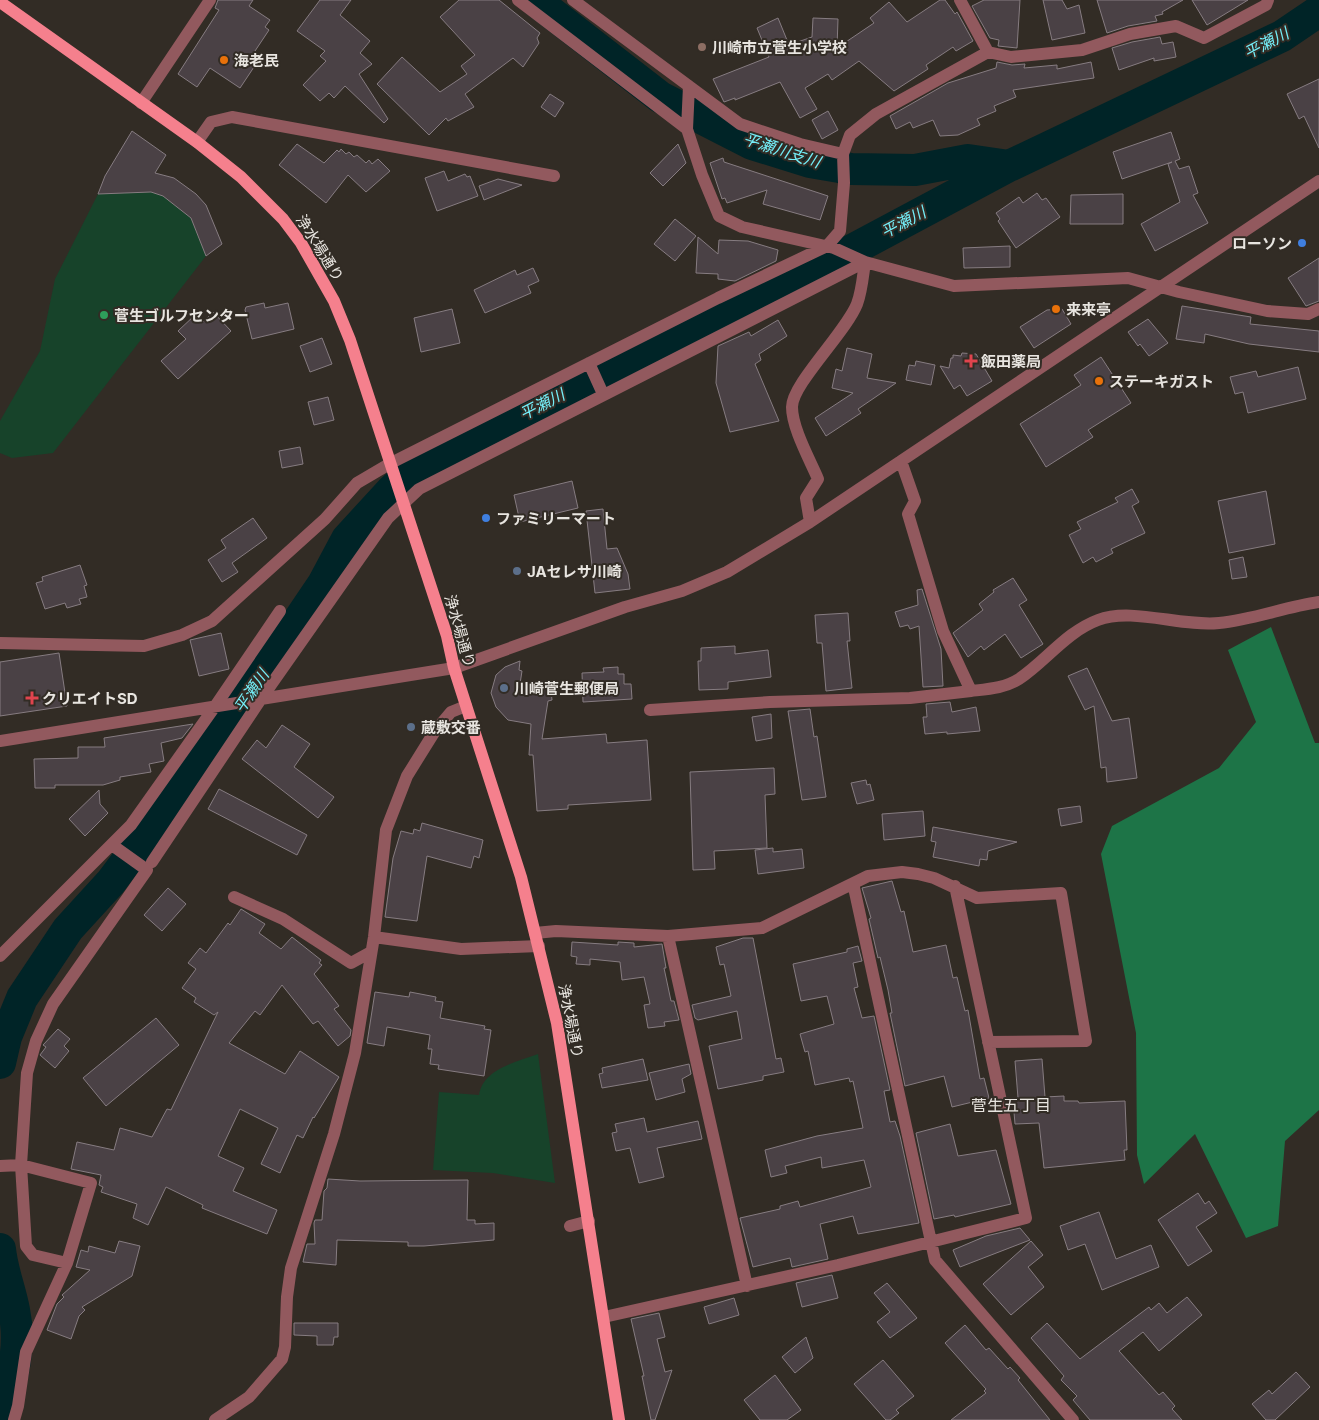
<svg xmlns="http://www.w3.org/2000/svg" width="1319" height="1420" viewBox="0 0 1319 1420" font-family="Inter,'Noto Sans JP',sans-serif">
<rect width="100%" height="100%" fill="#322c25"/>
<path fill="#17432a" d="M151 192 163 196 191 218 206 256 53 453 12 458 0 453V421L40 351 55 279 98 194Z
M538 1054 555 1183 493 1173 433 1170 439 1092 479 1095C483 1069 516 1062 538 1054Z"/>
<path fill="#1d7447" d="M1271 627 1315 743H1319V1110L1285 1141 1278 1226 1246 1238 1195 1134 1144 1184 1137 1155 1136 1033 1101 854 1112 826 1219 768 1256 722 1228 650Z"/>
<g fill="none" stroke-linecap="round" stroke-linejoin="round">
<path stroke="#002427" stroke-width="32" d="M535 0 660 97 752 144 810 162 851 169 915 170 968 160 1009 166
M0 1063 6 1037 22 998 68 929 111 882 214 745 323 584 347 539 391 491 418 467 717 314 820 267 1009 166 1282 36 1319 11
M0 1249C2 1270 10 1289 14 1310 21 1343 14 1381 0 1411"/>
</g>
<path fill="#4a4145" stroke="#867c81" d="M218 0H253L249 6 270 20 265 27 269 30 253 54 260 58 240 88 210 68 197 87 178 74 219 10 215 8Z
M320 0H351L340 15 370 41 360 53 372 64 359 74 388 119 384 123 345 86 334 98 329 93 320 101 303 85 326 61 320 56 325 51 297 31Z
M459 0H499L540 33 537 38 539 43 523 67 513 58 465 94 474 107 448 121 446 118 429 135 377 84 402 57 440 92 467 74 461 66 475 55 440 17Z
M940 0H945L955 14 957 12 973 41 956 51 953 47 926 65 928 69 894 91 859 61 832 80 828 74 805 88 817 109 800 118 780 82 735 100V98L724 102 713 79 769 57 757 28 778 18 789 45 812 37 813 18 838 19 837 48 874 23 870 18 889 2 907 22Z
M984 0H1020L1017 48 998 46 999 40 990 38 972 6Z
M1043 0H1062L1067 9 1079 5 1085 33 1052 40Z
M1097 0H1183L1162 12 1163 14 1155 16 1157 21 1128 26 1107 33Z
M1192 0H1248L1207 25Z
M1160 37 1162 44 1173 42 1176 57 1154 61V58L1119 70 1112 48 1132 42Z
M997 62 1012 65 1025 64 1024 68 1057 65V69L1091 62 1094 78 1013 90 1016 97 994 106 996 111 977 119 980 125 958 135 940 136 933 120 913 128 910 122 896 129 890 116 948 83 996 68Z
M1319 79V148L1304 116 1299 119 1287 94Z
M550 94 564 103 555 117 541 107Z
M828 111 838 130 822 139 812 120Z
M132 131 166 155 155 173 174 178 196 194 206 205 222 244 206 256 191 218 163 196 151 192 98 194 105 176Z
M1171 132 1180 159 1175 161 1179 169 1189 166 1198 193 1193 195 1208 223 1155 251 1141 224 1180 202 1168 164 1172 162 1122 179 1113 152Z
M297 144 324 163 337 150 339 152 341 149 346 154 349 152 354 157 357 155 366 163 369 160 372 164 378 159 390 171 366 192 348 175 326 203 279 165Z
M678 144 686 163 663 186 650 173Z
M723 158 724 162 828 196 820 220 763 204 767 190 727 203 725 198 722 199 710 163Z
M444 171 448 181 465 174 467 177 470 176 478 196 437 211 425 178Z
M498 179 522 185 484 200 479 186Z
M1037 193 1042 200 1046 198 1060 217 1016 248 998 221 1000 219 996 213 1019 197 1023 203Z
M1123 194V224H1070L1071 195Z
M675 219 696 236 675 261 654 244Z
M698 237 718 254 719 240 748 241 778 250 776 261 735 281 718 279V274L696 273Z
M1010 246V267L964 268 963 248Z
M1319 258V301L1306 306 1288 278Z
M533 268 539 281 528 286 531 293 485 313 474 290 515 270 517 275Z
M264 303 265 308 288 303 294 329 252 339 245 310 246 307Z
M1182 306 1251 317 1250 324 1319 331V352L1249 344 1205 334 1204 343 1176 339Z
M452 309 460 343 421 352 414 318Z
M1062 309 1071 324 1034 348 1020 327 1047 310Z
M213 312 231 331 178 379 161 361 186 339 178 331 195 315 202 323Z
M1148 319 1168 343 1149 356 1140 344 1138 346 1128 332Z
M778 320 787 336 759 354 761 360 755 364 779 421 730 432 716 383 718 346 749 332 751 336Z
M322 338 332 364 310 372 300 346Z
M847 348 872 354 867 378 896 383 858 409 861 413 826 436 815 418 853 393 832 388 836 369 842 371Z
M962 353 976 354 992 381 967 396 960 385 954 389 940 366 949 368 951 358H953V355L961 356Z
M1101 357 1131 403 1088 430 1093 437 1046 467 1020 424 1081 385 1074 375Z
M916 361 935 365 931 385 906 380 909 365 915 366Z
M1298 367 1306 399 1248 413 1243 392 1235 394 1230 377 1256 371 1258 377Z
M328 397 334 420 314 425 308 402Z
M300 447 303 464 282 468 279 451Z
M572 481 578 508 520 522 514 495Z
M1132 489 1139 502 1132 506 1145 533 1111 549 1113 553 1096 562 1093 557 1083 563 1069 535 1081 529 1077 522 1118 502 1115 498Z
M1266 491 1275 544 1229 553 1218 501Z
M603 509 607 549 617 548 628 574 630 589 595 593 586 511Z
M253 518 267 538 232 563 238 572 222 582 208 560 226 548 221 540Z
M1243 557 1247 577 1232 579 1229 560Z
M80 565 87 585 84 586 87 597 79 599 81 604 67 608 65 603 45 609 36 583 43 581 42 577Z
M1013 578 1027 600 1019 605 1043 644 1021 658 1005 634 984 650 981 646 968 657 953 633 983 610 979 604 994 592 993 590Z
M922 589 941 649 943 686 923 687 919 626 910 629 908 625 900 627 895 612 918 605 917 590Z
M848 613 850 641H847L852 688 826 691 822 643H817L815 615Z
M221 633 229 669 199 676 190 640Z
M735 646V654L768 650 771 677 728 682V689L699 690 698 661H701V648Z
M59 653 67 706 0 716V662Z
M520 661 519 670 522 671 520 684 550 682 552 700 548 701 542 739 606 734 607 743 647 740 651 800 568 805V809L537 811 533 755H529L531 724 508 720 496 707 491 693 496 675 505 667Z
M618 667V674H624V684H631L632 699 583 702 582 673 604 672 603 668Z
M1087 668 1112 721 1129 718 1137 778 1107 782 1106 767 1101 768 1094 706 1085 710 1068 676Z
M950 702 952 712 976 707 980 731 947 734V732L925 734 923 717H927L926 704Z
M810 709 814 737 817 736 826 797 802 800 788 711Z
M771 714 772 738 756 741 752 717Z
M193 724 182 738 161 743 164 761 149 764 151 772 120 777V780L103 785H55V788H35L34 759 78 758V747H105L104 738Z
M282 725 310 744 294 767 334 797 318 818 242 759 257 740 266 748Z
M774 768 775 794 765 795 767 848 714 851 715 869 693 870 690 772Z
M866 780 867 785 870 784 874 800 857 804 851 783Z
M219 789 307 835 297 855 208 809Z
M99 790 100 804 108 813 85 836 69 819Z
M1080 806 1082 822 1061 826 1058 809Z
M923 811 925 836 884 840 882 814Z
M422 823 483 840 479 858 474 856 471 868 427 856 417 921 385 917 393 858 401 831 413 834 414 829 420 831Z
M933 827 1017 842 988 851 987 860 980 859 979 866 933 857 936 842 931 841Z
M773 848V852L802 849 804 868 758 874 755 850Z
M892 881 901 912 904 911 913 952 946 945 953 978 957 977 965 1011 968 1010 980 1079 984 1078 989 1098 952 1107 944 1076 905 1086 890 1013H892L888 990 880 957 878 958 869 919 871 918 862 888Z
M168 888 186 904 162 931 144 915Z
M241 909 265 924 259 933 281 949 292 937 321 960 319 963 322 965 314 974 339 1006 334 1009 351 1030 350 1036 338 1046 318 1021 313 1024 282 985 260 1015 255 1011 229 1043 285 1074 300 1051 339 1077 314 1118 313 1117 303 1138 297 1135 280 1173 261 1164 278 1128 240 1109 218 1156 244 1168 233 1191 277 1210 267 1234 202 1208 203 1205 166 1187 148 1225 133 1218 137 1204 101 1192 103 1187 99 1185 101 1175 71 1169 77 1142 114 1150 120 1128 152 1137 167 1109 171 1110 218 1012 214 1015 194 1002 196 998 182 988 196 969 188 963 200 948 206 953 228 923 230 925Z
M743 938H753L776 1059 781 1058 784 1072 763 1076V1080L718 1089 709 1046 742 1039 737 1011 698 1020 695 1018 692 1005 731 996 724 964 720 965 716 947Z
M572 942 618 945V942L634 943V947L662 944 666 968H664L671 1001H674L679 1020 664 1022 665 1026 648 1028 644 1005 650 1004 644 977 622 980 620 962 590 959V965L576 964 577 957 571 956Z
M858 946 862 961 853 963 858 987 854 988 862 1018 874 1016 890 1090 884 1091 890 1122 895 1121 900 1136 919 1223 858 1234 853 1216 820 1224 828 1259 792 1267 790 1258 753 1267 740 1218 780 1209V1206L798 1201 800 1207 871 1187 864 1160 822 1168 821 1157 785 1166 787 1173 771 1177 765 1150 817 1136 863 1128 853 1081 850 1082 849 1078 815 1085 808 1051 805 1052 800 1034 834 1024 827 996 801 1001 793 964 847 952V949Z
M375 992 409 997 410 992 436 997 435 1001 443 1002 440 1018 485 1026 484 1029 491 1030 484 1076 438 1069 439 1065 430 1064 432 1049H428L430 1035 387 1027 384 1046 367 1043Z
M156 1018 179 1045 106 1106 83 1078Z
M58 1029 70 1039 64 1046 69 1051 55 1068 40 1055 46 1047 43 1045Z
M643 1059 648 1080 602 1088 599 1074 603 1073 602 1068Z
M1042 1059 1045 1097 1064 1096V1101H1078L1079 1103 1125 1101 1127 1150H1124L1125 1160 1044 1168 1039 1123 1015 1124 1013 1100 1018 1098 1015 1061Z
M689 1064 691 1074 682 1079 685 1092 656 1100 649 1073Z
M644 1118 647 1132 698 1121 702 1139 657 1148 664 1177 639 1183 630 1148 616 1151 612 1133 617 1132 615 1124Z
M950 1124 958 1156 996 1150 1011 1204 955 1217 954 1215 934 1219 916 1133Z
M328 1179 360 1181 468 1180 467 1220H475V1224L494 1223V1240L424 1246H408V1242L337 1240 336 1265 303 1262 307 1244H315L314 1223 315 1220H322L324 1191 327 1188Z
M1198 1193 1205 1204 1209 1201 1217 1213 1196 1227 1212 1251 1188 1266 1158 1220Z
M1099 1212 1116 1259 1151 1245 1159 1267 1102 1290 1085 1244 1068 1250 1060 1226Z
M1020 1228 1030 1240 960 1267 953 1250 986 1236Z
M119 1241 140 1246 132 1276 82 1307 85 1310 79 1316 71 1339 47 1330 57 1304 64 1297 62 1295 90 1270 76 1267 81 1250 88 1252 89 1246 115 1253Z
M1031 1241 1043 1255 1028 1267 1044 1287 1011 1315 983 1284Z
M832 1275 838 1298 802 1307 796 1283Z
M887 1283 917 1318 890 1338 877 1322 890 1312 874 1293Z
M1187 1297 1202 1315 1159 1351 1143 1332 1119 1351 1159 1395 1163 1392 1175 1406 1172 1409 1182 1420H1090L1073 1400 1077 1396 1061 1380 1064 1376 1031 1338 1047 1323 1080 1359 1149 1307 1151 1310 1159 1303 1167 1313Z
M734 1298 739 1315 709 1324 704 1307Z
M659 1313 665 1337 657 1339 665 1372 672 1370 655 1420H651L642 1376H644L631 1319Z
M294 1323H338V1337H334L333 1345H317V1336L294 1335Z
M965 1325 986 1350 989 1348 1008 1369 1010 1367 1020 1378 1018 1380 1050 1420H951L986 1393 984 1391 986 1389 945 1343Z
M806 1337 813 1358 795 1373 782 1357Z
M883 1360 914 1396 896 1410 899 1413 890 1420H886L854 1384Z
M1296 1372 1310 1387 1275 1420H1266L1252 1404 1269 1390 1272 1394Z
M775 1375 801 1410 787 1420H760L744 1400Z"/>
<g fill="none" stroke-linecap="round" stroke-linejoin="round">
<path stroke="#92595e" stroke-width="12" d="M518 0 687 129
M573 0 740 124 800 144 843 154
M960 0 988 52
M689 86 687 129 702 175 719 216 742 227 834 248 865 262 954 286 1128 278 1179 292 1267 311 1308 314 1319 309
M141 103 210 0
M197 142 211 122 232 117 554 176
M589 363 603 394
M901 461 915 501 908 514 943 631 971 691C988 689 1005 688 1019 679 1046 661 1066 632 1098 620 1132 607 1181 627 1219 623 1252 620 1285 607 1319 602
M810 522 806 498 818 479C810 460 792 428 792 407 792 384 846 332 857 304 862 291 863 275 865 262
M0 643 144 646 182 635 212 621 325 519 357 483 391 463 718 298 827 246 840 231 844 183 843 154 850 135 876 114 988 52 1011 57 1082 50 1130 34 1176 26 1204 38 1266 5 1268 0
M650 710 770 702 910 698 971 691
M0 741 454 668 625 607 682 591 727 572 810 522 1319 181
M152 862 261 699 388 518 419 489 865 262
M853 883 935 1260 1073 1420
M234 897 283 919 351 963 371 952
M535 933 556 931 668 936
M374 937 461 949 539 946
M0 956 131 825 216 705 280 611
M0 1166 21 1165 91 1183 67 1263 26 1352 18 1406 14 1420
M570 1226 589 1221
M67 1263 33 1255 26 1246 21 1165 27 1073 36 1041 53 1004 147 870 112 845
M747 1286 668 936 762 928 868 876 902 872 918 874 934 878 977 898 1061 893 1086 1041 988 1042
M604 1317 838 1265 1026 1218 955 886
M215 1420 249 1397 282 1359 285 1347 287 1297 291 1268 334 1134 355 1053 374 937 386 830 407 776 435 731 451 712 466 706"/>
<path stroke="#f5808d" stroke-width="12" d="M0 2 197 142 241 177 283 219 301 243 334 301 350 340 447 636 454 668 521 877 557 1023 619 1420"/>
</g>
<circle fill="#8d6e63" stroke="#322c25" stroke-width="2" cx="702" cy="47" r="5"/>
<g fill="#e8710a" stroke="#322c25" stroke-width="2">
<circle cx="224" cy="60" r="5"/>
<circle cx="1056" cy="309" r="5"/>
<circle cx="1099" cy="381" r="5"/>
</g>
<g fill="#3f7fe0" stroke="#322c25" stroke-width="2">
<circle cx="1302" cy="243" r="5"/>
<circle cx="486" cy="518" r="5"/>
</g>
<circle fill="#2e9e5b" stroke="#322c25" stroke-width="2" cx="104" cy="315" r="5"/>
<g fill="#e0444e" stroke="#322c25" stroke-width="2">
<path d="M968.5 353.5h5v5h5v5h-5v5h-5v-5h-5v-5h5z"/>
<path d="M29.5 690.5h5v5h5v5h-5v5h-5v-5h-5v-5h5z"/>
</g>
<g fill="#5c6f8a" stroke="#322c25" stroke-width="2">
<circle cx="517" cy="571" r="5"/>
<circle cx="504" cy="688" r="5"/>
<circle cx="411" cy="727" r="5"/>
</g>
<g text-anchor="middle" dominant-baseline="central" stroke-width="4" stroke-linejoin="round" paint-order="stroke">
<g font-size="15" font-weight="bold" fill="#e8e5e0" stroke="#322c25" text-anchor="start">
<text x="712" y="47">川崎市立菅生小学校</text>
<text x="234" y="60">海老民</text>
<text x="1292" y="243" text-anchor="end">ローソン</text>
<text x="1066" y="309">来来亭</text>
<text x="114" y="315">菅生ゴルフセンター</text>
<text x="981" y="361">飯田薬局</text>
<text x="1109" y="381">ステーキガスト</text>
<text x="496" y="518">ファミリーマート</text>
<text x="527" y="571">JAセレサ川崎</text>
<text x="514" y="688">川崎菅生郵便局</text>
<text x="42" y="698">クリエイトSD</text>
<text x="421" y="727">蔵敷交番</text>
</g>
<g font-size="15" fill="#e8e5e0" stroke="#322c25">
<text transform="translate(320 248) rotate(58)">浄水場通り</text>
<text transform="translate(460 631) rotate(74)">浄水場通り</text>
<text transform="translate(571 1021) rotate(79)">浄水場通り</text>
</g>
<g font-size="16" font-style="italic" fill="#74eff9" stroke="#322c25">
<text transform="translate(1266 43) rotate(-28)">平瀬川</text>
<text transform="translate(782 150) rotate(18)">平瀬川支川</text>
<text transform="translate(903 222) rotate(-28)">平瀬川</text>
<text transform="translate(542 404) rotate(-27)">平瀬川</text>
<text transform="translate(251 691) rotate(-56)">平瀬川</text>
</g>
<g font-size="16" fill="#e8e5e0" stroke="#322c25">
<text x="1011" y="1105">菅生五丁目</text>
</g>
</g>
</svg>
